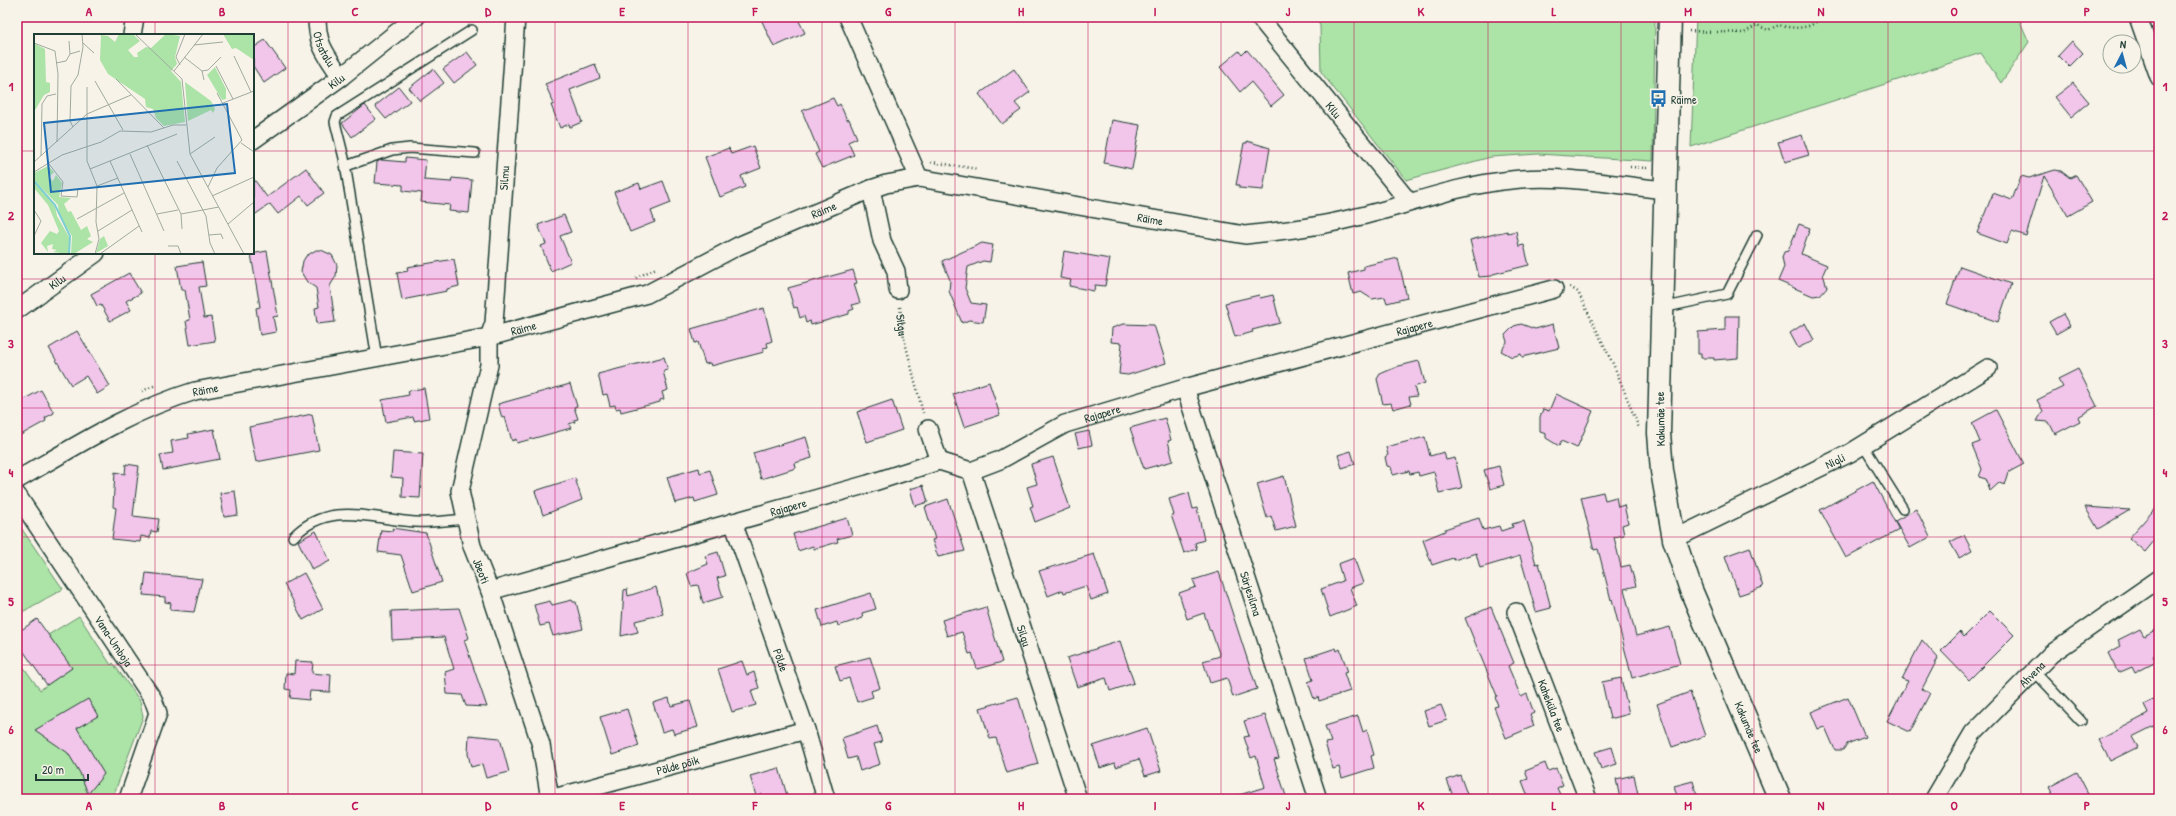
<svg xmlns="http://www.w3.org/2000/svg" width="2176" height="816" viewBox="0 0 2176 816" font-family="'Patrick Hand',sans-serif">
<rect width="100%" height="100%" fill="#f7f3e8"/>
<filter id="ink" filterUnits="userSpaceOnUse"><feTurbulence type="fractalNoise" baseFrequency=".025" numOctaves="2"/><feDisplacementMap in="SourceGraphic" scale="8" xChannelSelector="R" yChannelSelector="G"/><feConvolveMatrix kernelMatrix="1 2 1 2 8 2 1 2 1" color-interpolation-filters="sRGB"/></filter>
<g filter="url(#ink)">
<path fill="#ace3a6" stroke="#66906d" d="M1316 17H1655L1653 161 1538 154 1491 157 1406 180 1321 72 1320 26Z
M1696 17H2018L2029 42 2001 83 1981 53 1691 147Z
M17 522 63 589 17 615Z
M79 616 111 665 113 663 140 701 143 717 112 799H17V658L40 690 71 668 48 635Z"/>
<path fill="#f2c5ea" stroke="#1f3d34" d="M760 17H797L805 33 774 47Z
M265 40 285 68 264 83 253 66V48Z
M2072 41 2083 53 2069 67 2058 56Z
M1247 50 1284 95 1271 106 1251 82 1240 92 1220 67 1239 51 1242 55Z
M467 52 477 65 454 83 443 69Z
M595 64 600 78 570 90 582 122 570 127 569 124 560 128 551 105 554 104 545 84Z
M433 69 444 83 420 101 409 88Z
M1014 69 1030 92 1015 103 1021 110 1002 124 979 94Z
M2073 83 2089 102 2071 117 2055 97Z
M399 87 410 101 386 119 375 106Z
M833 98 837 106 840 104 847 120 849 119 857 138 848 142 854 155 822 168 815 154 819 152 802 111Z
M365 105 376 119 352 137 342 123Z
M1112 120 1140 125 1132 169 1104 163Z
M1802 135 1809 155 1785 162 1778 142Z
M1247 141 1270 148 1263 190 1239 188V185H1236L1244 143H1247Z
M753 146 761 168 741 176 745 187 720 197 705 157 729 148 731 154Z
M405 158 426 160 424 180 451 182 452 178 472 180 469 213 449 211 450 205 421 202 422 193 403 191V185L375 183 377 162 381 160 405 162Z
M306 168 324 193 308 205 301 196 278 214 270 204 253 216V178L267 197Z
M2055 170 2061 171 2070 178 2076 175 2092 202 2068 216 2044 176 2026 236 2012 231 2007 244 1977 233 1993 193 2012 200 2021 176 2029 178Z
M663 181 671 203 651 211 655 222 630 232 614 192 639 183 641 189Z
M564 215 571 232 560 236 571 262 551 271 541 246 546 244 538 225Z
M1799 224 1810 228 1801 254 1827 265 1823 274 1827 287 1820 295 1813 296 1778 281 1784 267 1782 257 1784 252 1788 251Z
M1507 231 1508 233 1516 231 1519 246 1524 245 1529 265 1493 274 1492 276 1479 277 1470 240Z
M982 243 993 245 990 262 983 261 968 267 965 288 971 303 986 305 983 322 969 320 962 323 949 291 950 280 942 261Z
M316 250H321L332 255 337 265 336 276 330 286 335 322 317 324 315 308 319 307 316 288 307 282 301 272 303 261 306 256Z
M267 251 278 316 273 317 276 332 260 335 256 308 260 307 251 254Z
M1064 251 1110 259 1105 286 1095 285 1094 291 1069 286 1071 280 1060 278Z
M1398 258 1407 298 1387 303 1385 297 1372 299 1361 292 1353 294 1348 273 1364 269V266Z
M454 259 459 286 447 289V291L402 300 397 273 408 271 407 267Z
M202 262 206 286 199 287 204 318 211 317 215 341 190 345 186 321 190 320 185 290H181L177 266Z
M1960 266 2011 284 1998 322 1947 304Z
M853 270 857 283 854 284 860 303 852 305 854 309 849 311V314L811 325 810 321 806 323 804 316 800 318 797 307 794 308 788 288Z
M129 273 141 293 126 301 131 310 110 321 101 305 97 306 91 294Z
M1259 295 1260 298 1273 295 1280 323 1252 330 1253 332 1235 337 1225 303Z
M764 308 772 341 767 343 768 347 763 348 764 352 711 366 710 363 705 364 698 342 695 343 691 329Z
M2063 314 2070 326 2056 334 2049 322Z
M1725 316H1739L1738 358 1714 360V358H1701V354H1698V332L1725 330Z
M1805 323 1814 340 1798 348 1790 333Z
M1123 324 1154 325 1166 363 1128 375 1119 374 1122 343 1111 342 1112 328Z
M1521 324 1535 329 1553 324 1559 348 1522 357 1521 354 1512 357 1501 351 1507 342 1505 335 1514 326Z
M77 331 110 386 97 394 86 376 71 385 49 348Z
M664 357 668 370 663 371 668 390 662 392 664 399 660 400V402L621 412 620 408 616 409 615 405 610 406 607 394 603 395 598 374Z
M1419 361 1425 383 1414 387 1417 396 1409 397 1411 404 1393 409 1391 403 1383 404 1377 379 1380 374 1399 366Z
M2078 369 2097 406 2078 417 2080 421 2055 434 2049 422 2037 421 2043 411 2037 400 2063 387 2058 379Z
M989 382 1000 415 964 427 953 394Z
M570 384 577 406 574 407 578 419 574 420 575 422 569 424 571 428 517 443 516 439 512 441 505 417 502 418 498 404Z
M424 388 429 418 414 421 413 417 386 422 382 400 409 395 408 391Z
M41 390 54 413 45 418 46 421 17 437V403Z
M1556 394 1593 411 1577 448 1561 441 1559 446 1546 438V434L1540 432V417L1543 409 1549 411Z
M892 400 902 430 867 442 857 412Z
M1996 410 2024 464 2009 472 2005 485 1999 483 1990 491 1986 479 1979 477 1982 469 1972 445 1980 442 1972 423Z
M312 414 319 450 256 462 249 427Z
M1165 418 1171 440 1168 441 1173 461 1144 469 1130 428Z
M214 429 220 459 163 470 160 455 173 453 171 441 189 438 188 434Z
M1089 431 1092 445 1079 448 1075 434Z
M806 437 812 458 795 463 796 468 761 479 753 453Z
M1425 437 1430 456 1444 452 1446 460 1455 458 1462 488 1439 493 1434 472 1419 476 1418 472 1410 474 1409 471 1393 475 1391 467 1387 466 1385 457 1388 455 1386 447Z
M1351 451 1355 464 1342 468 1338 455Z
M393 452 423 454 420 498 402 497 403 478 391 477Z
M1053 457 1070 508 1035 522 1030 507 1033 506 1027 487 1037 484 1031 464Z
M126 464 139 466 133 516 159 519 157 532 151 531 150 538 141 536 140 542 112 539 116 508 113 507 115 472 125 474Z
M1499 466 1504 485 1490 489 1484 470Z
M699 468 700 473 710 470 718 495 695 502 694 498 675 503 667 477Z
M1284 476 1296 526 1276 531 1271 516 1267 518 1257 484Z
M575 478 582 500 543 515 535 491Z
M1873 481 1899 530 1846 558 1820 510Z
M923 485 928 502 915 506 910 489Z
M235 491 238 515 224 517 220 493Z
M1603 492 1605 500 1616 497 1618 507 1624 505 1628 523 1622 525 1624 535 1614 537 1621 567 1630 565 1636 586 1624 589 1636 636 1670 627 1680 664 1632 678 1612 599 1611 600 1598 549 1594 550 1581 497Z
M1189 493 1193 509 1197 508 1204 540 1195 543 1197 549 1184 553 1171 515H1174L1169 499Z
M948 499 965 551 938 557 932 540 935 539 925 507Z
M2159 504V535L2145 552 2129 538Z
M2085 507 2130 510 2098 529Z
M1916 509 1930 537 1910 548 1895 521Z
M847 518 852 535 837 539 838 542 814 549 813 546 798 551 793 534Z
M1479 518 1483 530 1499 526 1501 531 1513 527 1512 524 1524 521 1536 564 1539 563 1551 608 1536 612 1520 556 1480 568 1476 553 1454 560 1453 558 1432 565 1423 540 1445 531V529L1459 524Z
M392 528 426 533 442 582 413 591 401 555 378 552 381 530 393 531Z
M316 531 330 561 312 570 298 541Z
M1964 535 1972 551 1959 558 1950 542Z
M1750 547 1763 587 1739 595 1725 556Z
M718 552 725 576 717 578 723 597 703 603 698 585 691 586 687 573 708 564 705 556Z
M1094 554 1108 594 1091 600 1086 586 1064 593 1063 590 1048 596 1039 571Z
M1354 558 1363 583 1350 588 1357 606 1330 617 1321 589 1343 581 1338 564Z
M1219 572 1257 689 1233 697 1227 678 1210 683 1203 661 1220 656 1211 630 1210 631 1204 613 1187 619 1179 593 1196 587 1193 580Z
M146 573 202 579 194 612 170 610 171 603 165 602V597L143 595Z
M304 573 323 609 303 620 284 584Z
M656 587 663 614 635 621 638 632 621 636 624 590 627 589 628 596Z
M871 593 876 609 862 613 863 618 838 626 837 622 822 627 817 610Z
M572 600 573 602H576L583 629 553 636 549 624 540 626 534 605 550 601 552 605Z
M986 607 1002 662 977 669 972 653 969 654 962 632 947 636 942 620Z
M1491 607 1514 663 1508 666 1521 697 1527 694 1534 713 1530 715 1534 726 1506 738 1494 707 1498 706 1495 697 1497 696 1465 618Z
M459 608 469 638 464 640 487 707 466 706 462 695 447 694 445 672 454 669 444 637 392 640 391 611Z
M1990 611 2014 635 1969 680 1941 651 1960 632 1964 637Z
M37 619 72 668 47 685 17 642V633Z
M2159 628V653L2153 656 2156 662 2135 673 2132 667 2118 673 2108 653 2121 646 2118 640 2140 629 2144 636Z
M1922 640 1938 658 1922 689 1930 693 1910 732 1887 721 1908 681 1902 679Z
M1120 641 1134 683 1110 691 1106 678 1077 687 1067 658Z
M1336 648 1337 651 1340 649 1348 672 1344 673 1350 691 1319 701 1318 697 1314 699 1308 682 1313 680 1306 658Z
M870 657 880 688 871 691 873 697 857 702 849 678 840 681 835 666Z
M295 661 313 662 312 673 331 675 330 692 310 691 309 700 290 698 291 690 285 689 286 673 294 674Z
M742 661 747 675 754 672 759 688 751 691 756 705 732 712 718 669Z
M1621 678 1629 714 1610 719 1602 682Z
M1690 692 1705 736 1672 747 1657 704Z
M1018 697 1038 764 1007 773 996 738 990 739 980 708Z
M1848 697 1865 737 1847 744 1843 750H1835L1825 727 1818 729 1811 712Z
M2159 697V736L2154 726 2132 737 2138 747 2110 761 2099 740 2148 714 2144 704Z
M669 698 671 706 690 701 698 727 674 734 672 729 662 732 653 703Z
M88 699 98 716 77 728 104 774 88 794 80 773 68 753 35 730Z
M1441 705 1447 720 1429 726 1424 711Z
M627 709 639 746 612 755 600 717Z
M1265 715 1279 758 1274 759 1287 799H1236V796L1265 787 1256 756 1251 758 1244 737 1249 736 1244 721Z
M1358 716 1363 732 1367 730 1374 755 1371 756 1374 768 1342 778 1339 767 1333 769 1325 743 1331 742 1325 726Z
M877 726 882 742 874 744 880 764 860 771 856 757 848 759 842 738Z
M1147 728 1161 771 1145 776 1139 759 1116 767 1115 763 1100 768 1093 746Z
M469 735 500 738 509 772 486 778 482 764 471 767 468 754Z
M1612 747 1617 764 1601 769 1595 752Z
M1545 763 1548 771 1556 768 1563 785 1557 788 1562 799H1529L1522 781 1528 779 1525 771Z
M779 768 788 799H763L762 794 756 796 750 776Z
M2077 772 2091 799H2055L2049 787Z
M1460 775 1467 794 1454 799 1447 780Z
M1634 775 1639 799H1620L1616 779Z
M1693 781 1698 799H1678L1674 786Z"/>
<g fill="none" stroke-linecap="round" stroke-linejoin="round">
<defs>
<path id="lane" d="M346 166 392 150 410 148 475 153
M1662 308 1727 294 1757 235
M377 358 344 158 335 122 337 116 472 30
M1863 445 1903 509
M293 537C329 500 370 519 415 522 432 523 450 520 467 519
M2034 671 2081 721"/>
<g id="street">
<path id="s2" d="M317 17C317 46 326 54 341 77"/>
<path id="s3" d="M516 17 494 323 489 337V365L460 491 472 546 490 591 541 745 550 799"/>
<path d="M848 17 919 178"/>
<path id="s4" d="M1259 17 1409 202"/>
<path d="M2138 17 2159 77"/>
<path d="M132 35 135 17"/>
<path id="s5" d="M253 140 341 77 416 17"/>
<path d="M871 189 882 241 896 271 898 290"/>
<path id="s6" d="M17 310 96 253"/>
<path id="s7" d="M1185 388 1318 799"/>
<path d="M928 429 939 461"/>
<path id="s8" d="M971 471 1078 799"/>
<path id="s9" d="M17 480C74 447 132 410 195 391L489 337 647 294 738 246 871 189 886 184 919 178 1245 235C1281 231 1317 227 1353 218 1406 206 1457 185 1511 180 1561 174 1616 185 1665 190"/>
<path id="s10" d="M17 495 153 699 158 713 128 799"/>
<path id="s11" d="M733 522 806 730 826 799"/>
<path id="s12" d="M1674 539 1850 453 1988 368"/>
<path id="s13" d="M490 591 868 484 939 461 971 471 1000 460 1065 424 1185 388 1554 289"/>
<path id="s14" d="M1516 612 1588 799"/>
<path id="s15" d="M550 799 806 730"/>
<path id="s16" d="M1934 799 1973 733 2051 654 2159 579"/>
</g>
<g id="secondary">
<path id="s17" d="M1670 17 1659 433 1662 471 1674 539 1691 590 1780 799"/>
</g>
</defs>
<use href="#lane" stroke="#1f3d34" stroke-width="12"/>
<use href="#street" stroke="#1f3d34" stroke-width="20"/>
<use href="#secondary" stroke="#1f3d34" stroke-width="25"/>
<g stroke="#1f3d34" stroke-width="2.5" stroke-dasharray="1 3" stroke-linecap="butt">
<path d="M1689 31 1744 33 1757 25 1768 30 1779 25C1792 29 1812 30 1821 17"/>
<path d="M931 162 978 169"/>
<path d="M1630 167 1647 168"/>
<path d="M636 278 656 268"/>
<path d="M1570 287 1578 292 1615 368 1639 428"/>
<path id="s1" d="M900 307 904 338 923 413"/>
<path d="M142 391 156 385"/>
</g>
<use href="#lane" stroke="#f7f3e8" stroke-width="9"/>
<use href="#street" stroke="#f7f3e8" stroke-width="17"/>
<use href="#secondary" stroke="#f7f3e8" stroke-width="22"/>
</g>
</g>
<path fill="none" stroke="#c2185b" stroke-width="1" stroke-opacity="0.55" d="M155 17V35M288 17V799M422 17V799M555 17V799M688 17V799M822 17V799M955 17V799M1088 17V799M1221 17V799M1354 17V799M1488 17V799M1621 17V799M1754 17V799M1888 17V799M2021 17V799M17 151H35M253 151H2159M155 253V799M17 279H2159M17 408H2159M17 537H2159M17 665H2159"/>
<defs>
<symbol id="bus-bare" viewBox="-9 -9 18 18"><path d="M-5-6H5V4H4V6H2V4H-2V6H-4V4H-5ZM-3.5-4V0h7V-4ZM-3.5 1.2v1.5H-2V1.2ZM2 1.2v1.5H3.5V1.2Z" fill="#1f6fb2" stroke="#f7f3e8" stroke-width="2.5" paint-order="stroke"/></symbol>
</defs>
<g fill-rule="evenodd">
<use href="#bus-bare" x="1646" y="86" width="25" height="25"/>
</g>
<g text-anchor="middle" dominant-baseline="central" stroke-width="3.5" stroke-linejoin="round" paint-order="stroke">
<g font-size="12" fill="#1f3d34" stroke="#f7f3e8">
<text stroke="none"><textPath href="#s2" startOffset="33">Otsatalu</textPath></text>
<text stroke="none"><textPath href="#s5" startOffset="102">Kilu</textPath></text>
<text stroke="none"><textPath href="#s4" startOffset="119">Kilu</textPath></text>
<text transform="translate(504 178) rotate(-86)">Silmu</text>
<text stroke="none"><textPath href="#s9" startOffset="858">Räime</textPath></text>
<text stroke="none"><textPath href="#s9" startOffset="1194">Räime</textPath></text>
<text stroke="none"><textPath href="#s6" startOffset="49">Kilu</textPath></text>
<text stroke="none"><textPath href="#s1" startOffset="18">Silgu</textPath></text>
<text stroke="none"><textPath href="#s13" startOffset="969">Rajapere</textPath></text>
<text stroke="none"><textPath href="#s9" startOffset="534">Räime</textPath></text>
<text stroke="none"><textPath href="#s9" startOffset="210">Räime</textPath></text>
<text stroke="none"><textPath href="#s13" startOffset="645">Rajapere</textPath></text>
<text transform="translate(1660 419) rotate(-91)">Kakumäe tee</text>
<text stroke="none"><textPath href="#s12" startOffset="179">Nigli</textPath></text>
<text stroke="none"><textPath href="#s13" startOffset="310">Rajapere</textPath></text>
<text stroke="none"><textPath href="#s3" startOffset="562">Jõeoti</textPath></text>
<text stroke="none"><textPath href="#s7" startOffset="216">Särjesilma</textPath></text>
<text stroke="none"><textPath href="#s8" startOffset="173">Silgu</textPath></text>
<text stroke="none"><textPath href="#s10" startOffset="175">Vana-Umboja</textPath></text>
<text stroke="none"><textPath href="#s11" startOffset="146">Põlde</textPath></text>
<text stroke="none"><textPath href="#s16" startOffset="160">Ahvena</textPath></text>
<text stroke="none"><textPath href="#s14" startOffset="100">Kaheküla tee</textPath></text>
<text stroke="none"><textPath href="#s17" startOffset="726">Kakumäe tee</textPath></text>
<text stroke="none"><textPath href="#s15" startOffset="132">Põlde põik</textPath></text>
</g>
<g font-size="12" fill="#1f3d34" stroke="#f7f3e8" text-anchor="start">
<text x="1671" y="99">Räime</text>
</g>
</g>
<g transform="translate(34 34)">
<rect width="220" height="220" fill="#f7f3e8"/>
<path d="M85 0H99L106 7 94 16 100 23H104L103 19 112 13 117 14 132 0 146 2 141 23 143 30 137 37 147 48 151 88 130 92 122 84 119 75 112 73 111 65 74 40 66 26 67 1 74 2 81 8ZM189 0H220V26L202 14 198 15ZM0 9 11 15 12 48 16 49V58L10 61 0 78ZM181 33 192 55V65L188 66 173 41ZM151 48 177 67 181 75 179 79 177 76 154 87ZM14 132 20 138 15 143 19 147 22 141 28 149 25 163 37 164 30 170 34 178 37 177 47 196 53 192 57 202 53 205 59 208 40 220H37L38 202 25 181 24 171 0 146V139ZM0 148 21 172 23 182 35 203V220L19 218 23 216 18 215 19 210 13 212 14 218 7 209 16 197 23 200 25 197 14 171 0 154ZM70 202 74 212 62 219 66 205Z" fill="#ace3a6"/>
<path fill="none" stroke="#7dcfd4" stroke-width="2" d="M0 147 21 171 36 202 35 220"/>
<path fill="none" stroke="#a1aaa0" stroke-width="1" d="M101 0 148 45 156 120 210 220M35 7 36 20M0 9 21 17 24 40 23 108M49 9 60 19M160 11 189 8M200 22 217 58M150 23 168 37 170 46M22 29 32 27 36 20 46 17M146 31 142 23 151 0M182 32 199 65M140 37 169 0M168 37 174 36 187 23M82 45 130 94M61 47 89 96M53 53V127L63 152 62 188 65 205 61 220M189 69 220 57M39 93 36 87 37 52 44 41 49 13 48 0M207 109 220 118M113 111 147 180 148 195M96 120 130 197M156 120 181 103M7 122 8 70 13 62 22 60M76 127 108 198M143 127 172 182 176 209 181 220M0 128 53 80 97 61M15 130 29 148 27 162 43 163 44 155M56 135 143 100M0 138 28 121 67 108 86 97 117 98 139 91H152M63 152 84 144M174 153 183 134 208 106 183 59M178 162 220 143M0 176 7 187 0 202M123 180 144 176M147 180 185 173M43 185 90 159M194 190 220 168M64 197 98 176M175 201 187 200 189 205M134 212H144L147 220M66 220 105 192"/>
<path fill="#1f6fb2" fill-opacity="0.15" stroke="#1f6fb2" stroke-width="2" d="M193 70 201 139 17 158 10 89Z"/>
<rect width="220" height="220" fill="none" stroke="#1f3d34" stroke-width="2"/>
</g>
<rect width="2176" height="816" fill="none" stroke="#f7f3e8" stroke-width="44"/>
<g transform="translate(2122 54) rotate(6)"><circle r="19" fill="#f7f3e8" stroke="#a1aaa0"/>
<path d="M0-3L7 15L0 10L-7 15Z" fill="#1f6fb2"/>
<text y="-6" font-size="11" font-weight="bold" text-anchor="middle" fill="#1f3d34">N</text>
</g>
<path d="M36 774v6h52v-6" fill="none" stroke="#1f3d34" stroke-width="2"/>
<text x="42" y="774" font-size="12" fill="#1f3d34" stroke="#f7f3e8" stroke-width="3" paint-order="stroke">20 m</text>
<rect x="22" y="22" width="2132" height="772" fill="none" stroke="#c2185b" stroke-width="1.5"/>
<g font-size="13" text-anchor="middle" font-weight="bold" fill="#c2185b">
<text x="89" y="16">A</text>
<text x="222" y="16">B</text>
<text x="355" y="16">C</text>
<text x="488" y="16">D</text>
<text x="622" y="16">E</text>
<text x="755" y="16">F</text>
<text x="888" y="16">G</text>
<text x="1021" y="16">H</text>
<text x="1155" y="16">I</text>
<text x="1288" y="16">J</text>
<text x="1421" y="16">K</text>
<text x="1554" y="16">L</text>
<text x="1688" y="16">M</text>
<text x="1821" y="16">N</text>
<text x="1954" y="16">O</text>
<text x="2087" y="16">P</text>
<text x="11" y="91">1</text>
<text x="2165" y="91">1</text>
<text x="11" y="220">2</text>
<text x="2165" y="220">2</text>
<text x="11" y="348">3</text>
<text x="2165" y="348">3</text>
<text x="11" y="477">4</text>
<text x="2165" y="477">4</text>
<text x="11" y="606">5</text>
<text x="2165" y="606">5</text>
<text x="11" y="734">6</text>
<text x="2165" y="734">6</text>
<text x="89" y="810">A</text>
<text x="222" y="810">B</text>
<text x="355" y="810">C</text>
<text x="488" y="810">D</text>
<text x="622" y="810">E</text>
<text x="755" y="810">F</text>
<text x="888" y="810">G</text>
<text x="1021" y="810">H</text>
<text x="1155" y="810">I</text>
<text x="1288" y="810">J</text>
<text x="1421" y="810">K</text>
<text x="1554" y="810">L</text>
<text x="1688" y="810">M</text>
<text x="1821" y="810">N</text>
<text x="1954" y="810">O</text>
<text x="2087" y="810">P</text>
</g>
</svg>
